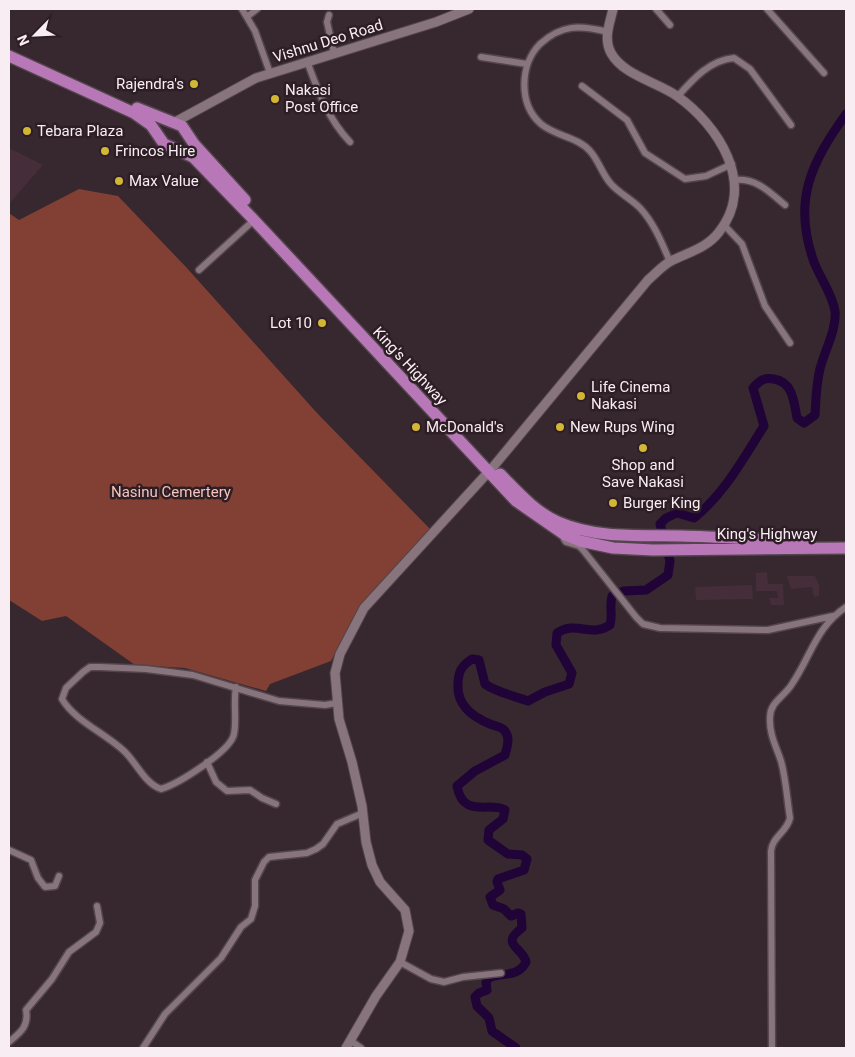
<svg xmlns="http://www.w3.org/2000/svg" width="855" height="1057" viewBox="0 0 855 1057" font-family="Roboto,sans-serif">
<rect width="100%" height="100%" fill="#37272f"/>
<path fill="#452e39" d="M9 148 43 165 9 204Z
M767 572 768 584H783L784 605H771L769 598H778L777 591H756V573Z
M787 576H815L819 585V596L814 597 812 587 791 589Z
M752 585 753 599 696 600 695 587Z"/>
<path fill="#823f33" d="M79 189 118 196 186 267 317 413 431 530 356 613 331 661 270 684 266 691 185 668 135 665 66 616 42 621 9 600V213L19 220Z"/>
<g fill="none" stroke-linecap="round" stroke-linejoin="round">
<path stroke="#200337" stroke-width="9" d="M516 1048 492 1031 489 1018 477 1006 475 997 479 993 487 990 486 982 489 978C501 972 518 978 526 962 523 947 499 945 522 928L521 914 518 913 511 916 504 909 493 905 490 897 500 890 497 882 498 879 524 870 527 859 522 855 508 854 488 840 489 830 503 819 505 810C489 801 463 819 457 786L475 771 505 755C507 747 511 737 504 730 500 726 494 726 490 724 473 717 457 705 458 685 458 672 461 666 472 659L479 660 485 684C496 692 514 696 528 701L545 692 569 684 572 673 556 645 557 633C577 620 590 638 610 625 613 614 609 607 612 596L624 591 646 590 668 575 670 561 660 524 666 518 677 513 694 518C725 493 743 459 764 426L753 388C759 381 764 377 774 379 793 382 794 402 797 418L804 423 815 415C816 400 816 384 820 369 824 352 837 329 835 311 832 293 820 278 814 262 792 201 811 163 846 114"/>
<defs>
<path id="street" d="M242 9 255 31 270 73
M656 9 670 25
M767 9 824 73
M329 15 327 22 334 53
M248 16 257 9
M608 32C580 25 562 24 540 44 520 64 518 104 541 124 555 136 578 137 590 151 599 161 602 174 611 184 619 193 631 199 640 208 654 223 662 243 670 262
M481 57 527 64
M307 61C318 91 328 119 350 142
M582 86 627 120 645 153 685 179 706 176 732 164
M678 96C693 79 710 60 734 58L750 69 791 125
M735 180C757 178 769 192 785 205
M724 225 742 244 765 306 790 343
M199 270 254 220
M565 535 564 539 566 542 579 546 583 550 636 617 643 624 660 628 768 630 833 616
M236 687C233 703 237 719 234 734 231 751 178 784 161 789 145 784 136 762 124 751 105 733 75 721 62 699L66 688 83 672 90 667H100L146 669 193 675 279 701 325 705 337 703
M207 762 216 782 227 791 250 790 262 798 276 804
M9 850 31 860 38 878 45 887 55 886 59 876
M400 962 431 979 444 982 463 977 501 973
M351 1041 361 1048
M9 1042C21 1032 29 1026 26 1010L52 979 69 952 96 932 100 923 97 906
M143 1048 165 1014 221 958 241 927 251 919 255 906V880L264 862 269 857 307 853 316 849 323 844 337 824 363 813
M772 1048 771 851C772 837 787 832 790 818 787 799 786 779 781 761 776 746 769 734 770 717 770 702 785 696 792 684 811 656 816 627 846 607"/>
<path id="secondary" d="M175 122 256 78 436 22 469 9
M346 1048 376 996 400 962 409 931 405 910 380 882 372 865 366 842 362 806 352 762 339 719 335 673 340 654 364 608 493 467 648 280C655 274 663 265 671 261 689 252 707 248 719 232 757 184 718 125 677 96 657 82 623 75 611 53 603 38 610 23 613 9"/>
<path id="highway" d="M9 56 134 113 151 125 164 144 193 157 254 220 516 501 565 535 580 541 613 548 653 550 846 548
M137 108 182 126 194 144 245 200
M500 474C517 491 535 512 558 522 598 539 639 535 681 536 723 537 765 540 807 541"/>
</defs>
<use href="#street" stroke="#52454c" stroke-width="9"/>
<use href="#secondary" stroke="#52454c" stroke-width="11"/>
<use href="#highway" stroke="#52454c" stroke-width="14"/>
<use href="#street" stroke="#88747d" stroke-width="6"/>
<use href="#secondary" stroke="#88747d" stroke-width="9"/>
<use href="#highway" stroke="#b878b8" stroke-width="11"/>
</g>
<g fill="#d2b735" stroke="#2d1e25" stroke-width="2">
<circle cx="194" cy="84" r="5"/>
<circle cx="275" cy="99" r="5"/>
<circle cx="27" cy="131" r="5"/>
<circle cx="105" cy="151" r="5"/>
<circle cx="119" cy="181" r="5"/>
<circle cx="322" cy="323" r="5"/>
<circle cx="581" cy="396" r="5"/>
<circle cx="416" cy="427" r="5"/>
<circle cx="560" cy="427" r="5"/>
<circle cx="643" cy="448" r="5"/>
<circle cx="613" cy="503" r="5"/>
</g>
<g text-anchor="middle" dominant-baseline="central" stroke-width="5" stroke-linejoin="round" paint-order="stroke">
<g font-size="15" fill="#f8edf2" stroke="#2d1e25">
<text transform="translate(328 41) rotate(-17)">Vishnu Deo Road</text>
<text transform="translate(410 366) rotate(47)">King's Highway</text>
<text x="767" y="534">King's Highway</text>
</g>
<g font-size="15" fill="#f8edf2" stroke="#2d1e25" text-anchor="start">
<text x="184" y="84" text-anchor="end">Rajendra's</text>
<text x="285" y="90">Nakasi<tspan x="285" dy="17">Post Office</tspan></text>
<text x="37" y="131">Tebara Plaza</text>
<text x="115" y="151">Frincos Hire</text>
<text x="129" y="181">Max Value</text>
<text x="312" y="323" text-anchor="end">Lot 10</text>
<text x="591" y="387">Life Cinema<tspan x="591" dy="17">Nakasi</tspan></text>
<text x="426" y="427">McDonald's</text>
<text x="570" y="427">New Rups Wing</text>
<text x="643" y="465" text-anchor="middle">Shop and<tspan x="643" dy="17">Save Nakasi</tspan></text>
<text x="623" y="503">Burger King</text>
</g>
<g font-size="15" fill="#f6c4ba" stroke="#2d1e25">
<text x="171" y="492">Nasinu Cemertery</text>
</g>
</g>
<rect width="855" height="1057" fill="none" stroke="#f8edf2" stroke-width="20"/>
<g transform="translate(35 35) rotate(246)" stroke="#2d1e25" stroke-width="4" paint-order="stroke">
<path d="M0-4L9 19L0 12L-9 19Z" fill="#f8edf2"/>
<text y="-8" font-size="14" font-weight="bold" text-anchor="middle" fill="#f8edf2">N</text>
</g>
</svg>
